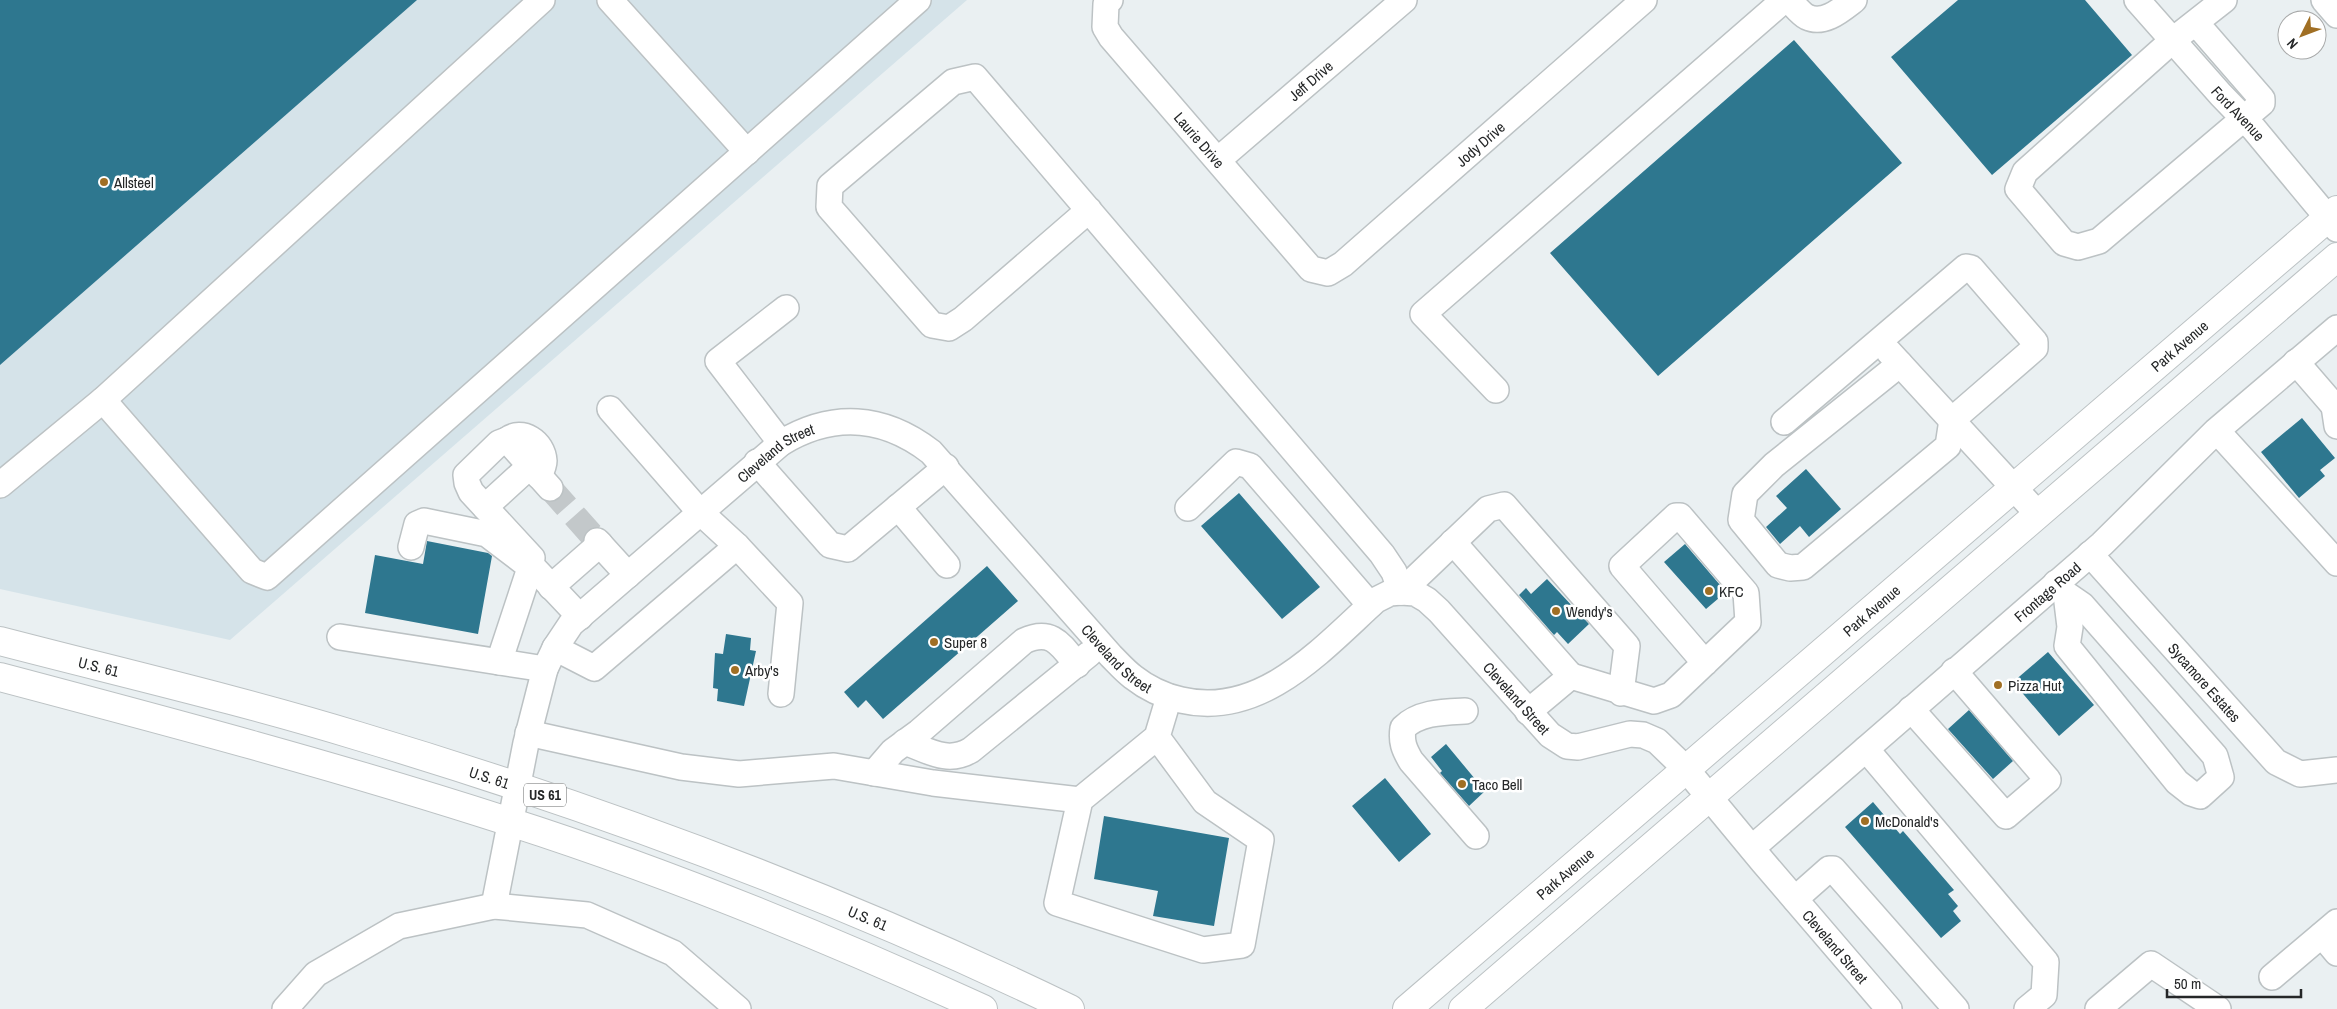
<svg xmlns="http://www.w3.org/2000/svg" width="2337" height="1009" viewBox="0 0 2337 1009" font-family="'Archivo Narrow',sans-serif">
<rect width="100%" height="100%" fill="#eaf0f2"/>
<path fill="#d5e3e9" d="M0 0H967L230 640 0 589Z"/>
<path fill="#2e778f" d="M0 0H417L0 365Z
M1958 0H2085L2132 55 1992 175 1891 57Z
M1794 40 1902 163 1658 376 1550 253Z
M2302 418 2335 458 2320 470 2325 476 2299 498 2261 452Z
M1806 469 1841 509 1809 537 1800 526 1780 544 1766 527 1787 508 1776 496Z
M1239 493 1320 587 1282 619 1201 526Z
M427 541 488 553 492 556 478 634 365 613 375 555 423 564Z
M1685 544 1726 592 1706 609 1664 562Z
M987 566 1018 601 883 719 866 700 858 708 844 692Z
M1547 579 1589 624 1568 644 1557 632 1554 635 1519 595 1526 588 1531 594Z
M726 634 751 638 750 650 756 651 744 706 717 701 718 689 713 688 715 653 723 654Z
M2048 652 2094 705 2059 736 2013 682Z
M1969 710 2013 761 1993 779 1948 729Z
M1446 744 1485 791 1469 806 1440 773 1442 771 1431 757Z
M1385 778 1431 834 1399 862 1352 806Z
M1873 802 1900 834 1903 831 1954 890 1948 894 1958 906 1953 911 1961 921 1941 938 1845 827Z
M1104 816 1229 838 1214 926 1153 916 1158 891 1094 879Z"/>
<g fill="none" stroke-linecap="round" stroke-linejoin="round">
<path stroke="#c3c8ca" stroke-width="25" stroke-dasharray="25 12" stroke-linecap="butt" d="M550 488 597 541"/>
<defs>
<g id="minor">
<path d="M610 0 747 152"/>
<path id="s1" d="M1110 0 1106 4 1105 27 1111 37 1311 269 1328 273 1343 264 1644 0"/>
<path d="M1789 0C1794 5 1801 14 1807 17 1824 25 1841 10 1854 0"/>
<path id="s2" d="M2137 0 2221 95 2254 129 2337 229"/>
<path d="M2324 0 2337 15"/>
<path d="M2196 23 2262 99V103L2099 241 2078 247 2064 243 2018 189 2025 172 2173 40 2224 0"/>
<path id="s3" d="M1218 160 1404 0"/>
<path d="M1089 210 963 319 949 328 932 325 829 207 830 186 953 82 975 77 1382 554 1394 572 1401 592"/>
<path d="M1889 352 2038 514"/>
<path d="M2296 362 2334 406 2337 403"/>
<path d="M1496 390 1423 314 1784 0"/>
<path d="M103 400 542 0"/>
<path d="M2334 406 2337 426"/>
<path d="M610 409 699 511 737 546 790 603 781 694"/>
<path d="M1784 422 1966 267 1971 268 2035 342V348L1952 420 1948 446 1803 567 1790 568 1778 565 1741 520 1745 494 1774 465 1900 364"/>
<path d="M2217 431 2337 563"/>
<path d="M507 440C522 428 543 442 544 461 544 466 541 472 539 476"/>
<path d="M781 443 718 361 786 308"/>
<path d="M757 462 830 545 848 549 946 467"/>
<path d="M0 485 103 400 252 571 267 577 918 0"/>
<path d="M550 488 507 440 499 443 466 475 467 483 471 492 532 558 531 565 580 617"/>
<path d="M485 507 530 466"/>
<path d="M898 507 947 565"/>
<path d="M1188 508 1236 462 1250 466 1370 605"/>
<path d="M597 541 628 575"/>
<path d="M1453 542 1571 676"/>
<path d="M411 547 417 524 424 521 487 534 525 563 531 565 499 662"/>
<path id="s4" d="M2090 554 2276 762 2300 774 2337 770"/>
<path d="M2056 583 2066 594 2082 605 2215 756 2221 777 2200 796 2191 793 2177 782 2067 646 2070 627 2066 594"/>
<path d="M551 587 600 544"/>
<path d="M1401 592 1488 509 1504 505 1627 646 1621 693"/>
<path d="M340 637 545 669"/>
<path d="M555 648 594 668 737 546"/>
<path d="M1911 709 2006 816 2048 780 1954 671"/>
<path d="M1465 711C1444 712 1419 712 1403 728 1401 742 1404 749 1411 761L1476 836"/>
<path d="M1528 712 1571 676 1654 701 1671 695 1748 622 1746 593 1680 516H1676L1622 566 1705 663"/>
<path d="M528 733 681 767 739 774 834 766 933 783 1080 800"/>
<path d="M1157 737 1205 802 1261 840 1242 945 1203 950 1057 903 1080 800 1157 737 1169 697"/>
<path d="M905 742C929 751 948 764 971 750L1089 654"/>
<path d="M1866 749 2046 962 2044 995 2027 1009"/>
<path d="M874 773 893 751 919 732 1024 641C1052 628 1061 645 1077 665"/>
<path id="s5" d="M1752 848 2102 544 2216 431 2337 328"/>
<path d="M1795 899 1829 869H1833L1956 1009"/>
<path id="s6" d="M494 906 526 743 545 669 555 648 571 624 781 443C832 412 883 415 931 452L1111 656C1118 663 1125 671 1133 677 1147 688 1164 696 1181 700 1261 719 1322 649 1376 600L1390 593 1401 592 1415 593 1427 600 1439 611 1550 735 1567 746 1578 747 1630 734 1643 735 1657 741 1686 769 1763 862 1889 1009"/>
<path d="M2322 935 2337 953"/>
<path d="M2272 977 2337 922"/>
<path d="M285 1009 316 974 399 926 494 906 587 915 673 953 738 1009"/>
<path d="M2098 1009 2151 964 2218 1009"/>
</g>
<g id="major">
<path id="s7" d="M1407 1009 2337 210"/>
<path d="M1463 1009 2337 257"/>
</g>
<g id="highway">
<path id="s8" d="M0 641C119 672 240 700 358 736 602 809 841 898 1070 1009"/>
<path d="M0 677C170 722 340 767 507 821 670 873 828 938 983 1009"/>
</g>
</defs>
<use href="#minor" stroke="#bcc2c4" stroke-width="28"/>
<use href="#major" stroke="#bcc2c4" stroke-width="30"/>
<use href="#highway" stroke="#bcc2c4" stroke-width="30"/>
<use href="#minor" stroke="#fff" stroke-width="25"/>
<use href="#major" stroke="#fff" stroke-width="28"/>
<use href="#highway" stroke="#fff" stroke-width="28"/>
</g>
<g fill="#a06f24" stroke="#fff" stroke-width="2">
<circle cx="104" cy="182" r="5"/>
<circle cx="1709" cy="591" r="5"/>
<circle cx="1556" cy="611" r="5"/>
<circle cx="934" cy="642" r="5"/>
<circle cx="735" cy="670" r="5"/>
<circle cx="1998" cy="685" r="5"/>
<circle cx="1462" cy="784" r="5"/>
<circle cx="1865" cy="821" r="5"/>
</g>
<g text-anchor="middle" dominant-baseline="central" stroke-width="5" stroke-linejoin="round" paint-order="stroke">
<rect fill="#fff" stroke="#666868" stroke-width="1" x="524" y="783.5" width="42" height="23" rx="4"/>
<g font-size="14" font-weight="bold" fill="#252728">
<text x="545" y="795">US 61</text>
</g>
<g font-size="15" fill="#252728" stroke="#fff">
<text stroke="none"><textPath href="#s3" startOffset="122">Jeff Drive</textPath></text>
<text stroke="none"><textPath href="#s2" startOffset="152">Ford Avenue</textPath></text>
<text stroke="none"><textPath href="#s1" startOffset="176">Laurie Drive</textPath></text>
<text stroke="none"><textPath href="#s1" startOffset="564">Jody Drive</textPath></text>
<text stroke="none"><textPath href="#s7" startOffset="1018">Park Avenue</textPath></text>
<text stroke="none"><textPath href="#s6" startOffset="562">Cleveland Street</textPath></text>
<text stroke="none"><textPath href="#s5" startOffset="391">Frontage Road</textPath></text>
<text stroke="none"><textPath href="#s7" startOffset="612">Park Avenue</textPath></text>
<text stroke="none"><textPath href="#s6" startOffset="1011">Cleveland Street</textPath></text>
<text stroke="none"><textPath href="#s8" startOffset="102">U.S. 61</textPath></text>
<text stroke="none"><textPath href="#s4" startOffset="172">Sycamore Estates</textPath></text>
<text stroke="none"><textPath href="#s6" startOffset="1506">Cleveland Street</textPath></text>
<text stroke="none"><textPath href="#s8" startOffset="508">U.S. 61</textPath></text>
<text stroke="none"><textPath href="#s7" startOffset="208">Park Avenue</textPath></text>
<text stroke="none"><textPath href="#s8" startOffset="912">U.S. 61</textPath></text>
<text stroke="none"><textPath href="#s6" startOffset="1941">Cleveland Street</textPath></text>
</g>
<g font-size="15" fill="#252728" stroke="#fff" text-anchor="start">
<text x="114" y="182">Allsteel</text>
<text x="1719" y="591">KFC</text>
<text x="1566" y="611">Wendy's</text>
<text x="944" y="642">Super 8</text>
<text x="745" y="670">Arby's</text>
<text x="2008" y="685">Pizza Hut</text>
<text x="1472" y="784">Taco Bell</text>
<text x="1875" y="821">McDonald's</text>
</g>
</g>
<g transform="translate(2302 35) rotate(228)"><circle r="24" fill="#ffffff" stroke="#a8a9a9"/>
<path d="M0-4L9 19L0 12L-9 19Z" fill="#a06f24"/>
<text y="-8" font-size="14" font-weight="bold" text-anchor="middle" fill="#252728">N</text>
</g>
<path d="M2167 989v8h134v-8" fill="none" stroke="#252728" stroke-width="2.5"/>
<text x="2174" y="989" font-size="15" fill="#252728" stroke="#ffffff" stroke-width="4" paint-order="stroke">50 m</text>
</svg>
